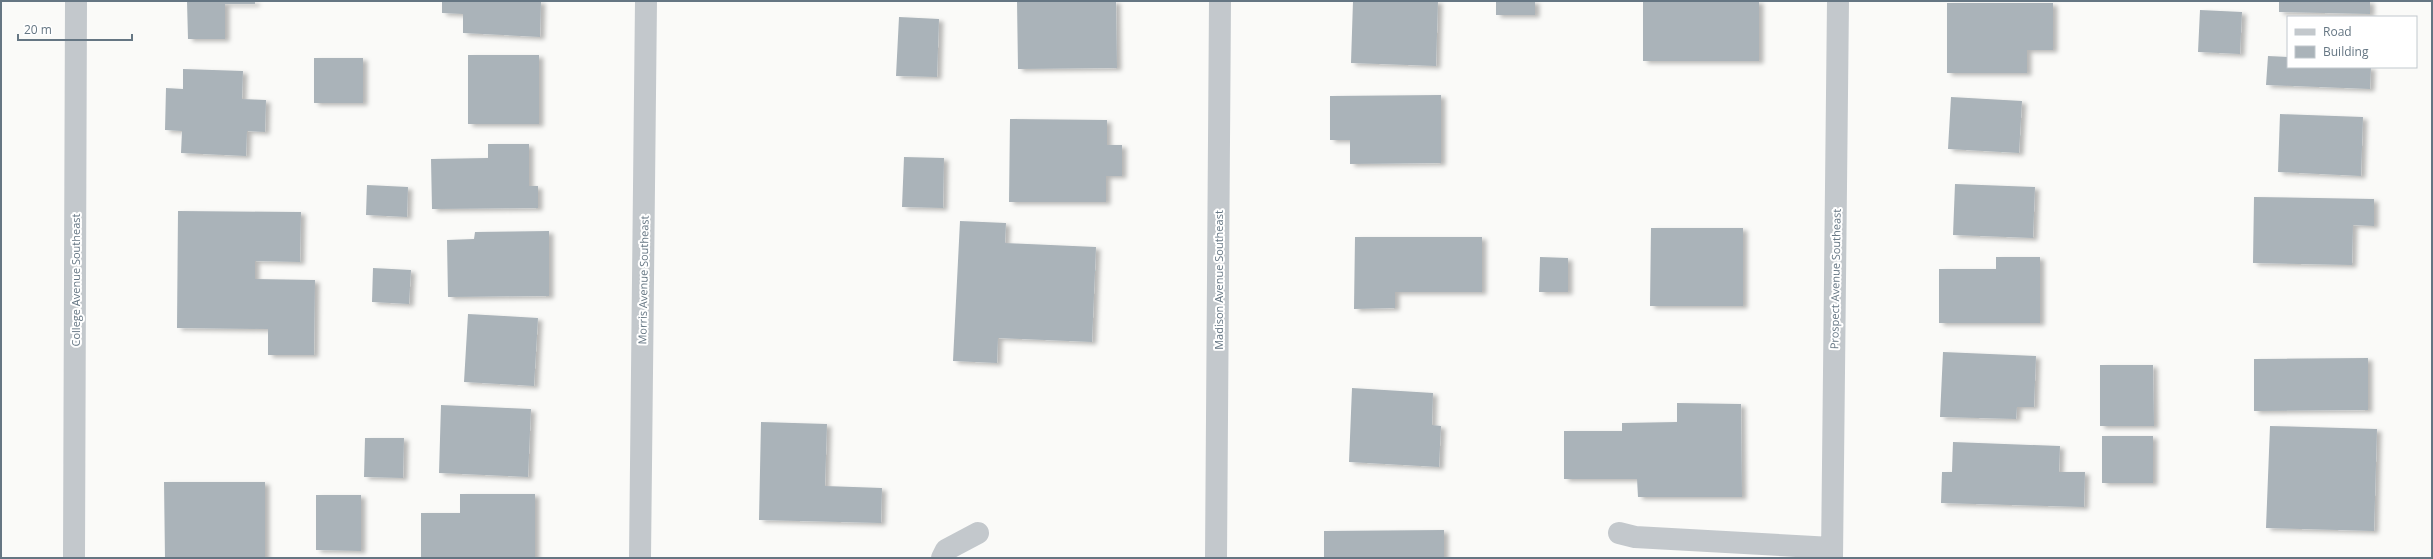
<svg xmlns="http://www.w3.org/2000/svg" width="2433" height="559" viewBox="0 0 2433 559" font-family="'Open Sans',sans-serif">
<defs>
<filter id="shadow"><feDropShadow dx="4.5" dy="2.5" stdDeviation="2" flood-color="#0004"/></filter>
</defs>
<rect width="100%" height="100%" fill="#fafaf8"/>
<path fill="#aab3b9" filter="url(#shadow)" d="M187 1H255V4H225V39H188Z
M442 1H541L540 37 463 33V14L442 13Z
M1017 1H1116L1117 68 1018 69Z
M1353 1H1438L1436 66 1351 63Z
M1496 1H1535V15H1496Z
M1643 1H1759V61H1643Z
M2279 1H2370V14L2279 12Z
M1947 3H2053V50H2027V73H1947Z
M2200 10 2242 12 2240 54 2198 52Z
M899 17 939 19 937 77 896 76Z
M468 55H539V124H468Z
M2268 56 2288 57V67H2371L2370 89 2266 85Z
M314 58H363V103H314Z
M183 69 243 71 242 99 266 100 265 132 247 131 246 156 181 153 182 131 165 130 166 88 183 89Z
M1441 95V163L1350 164V140H1330V96Z
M1951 97 2022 101 2019 153 1948 149Z
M2280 114 2363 117 2361 176 2278 172Z
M1010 119 1107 120V145H1122V176H1106V202H1009Z
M488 144H529V186H538V208L432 209 431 159 488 158Z
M904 157 944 158 943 208 902 207Z
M1955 184 2035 187 2033 238 1953 235Z
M367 185 408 187 407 217 366 215Z
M2254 197 2374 199V226L2353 225 2352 265 2253 263Z
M178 211 301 212 300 262 255 261V279L315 280 314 355H268V329L177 328Z
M960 221 1006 223 1005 243 1096 247 1092 342 998 338 997 363 953 361Z
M1651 228H1743V306H1650Z
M549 231V296L448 297 447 240 474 239 475 232Z
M1355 237H1482V292H1395V308L1354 309Z
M1540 257 1568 258V292H1539Z
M1996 257H2040V323H1939V269H1996Z
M373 268 411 270 409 304 372 302Z
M468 314 538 318 534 386 464 382Z
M1943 352 2036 356 2034 407H2017L2016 419 1940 417Z
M2368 358V410L2254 411V359Z
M2100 365H2153L2154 426H2100Z
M1352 388 1433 393 1432 425 1441 426 1439 467 1349 462Z
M1677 403 1741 404 1742 497H1638L1637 479H1564V431H1622V423L1677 422Z
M441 405 531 409 528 477 439 473Z
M761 422 827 424 825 486 882 488 881 523 759 520Z
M2270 426 2377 429 2374 531 2266 528Z
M2102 436H2153V483H2102Z
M365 438H404L403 478 364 477Z
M1953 442 2060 446 2059 472H2085L2084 507 1941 503 1942 472H1952Z
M164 482H265V558H165Z
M460 494H535V558H421V513H460Z
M316 495H361V551L316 550Z
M1444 530V558H1324V531Z"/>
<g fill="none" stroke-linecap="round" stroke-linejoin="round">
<path stroke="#c3c8cc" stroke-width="22" d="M1619 533 1635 537 1832 548
M74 558 76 1
M640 558 646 1
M942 558 946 550 978 533
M1216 558 1220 1
M1832 558 1838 1"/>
</g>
<g text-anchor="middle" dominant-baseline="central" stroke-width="4" stroke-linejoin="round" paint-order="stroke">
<g font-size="11" fill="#657683" stroke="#fff">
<text transform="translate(1835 279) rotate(-89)">Prospect Avenue Southeast</text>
<text transform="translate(75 280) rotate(-90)">College Avenue Southeast</text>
<text transform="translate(643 280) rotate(-89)">Morris Avenue Southeast</text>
<text transform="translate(1218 280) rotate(-90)">Madison Avenue Southeast</text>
</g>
</g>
<rect width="2433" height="559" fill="none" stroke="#657683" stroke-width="4"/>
<rect x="2287" y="16" width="130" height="52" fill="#ffffff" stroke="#c1c8cd"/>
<rect x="2295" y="29" width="20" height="6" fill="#c3c8cc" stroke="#c1c8cd"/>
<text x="2323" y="36" font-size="12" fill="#657683">Road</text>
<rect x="2295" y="46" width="20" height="12" fill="#aab3b9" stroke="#c1c8cd"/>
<text x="2323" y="56" font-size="12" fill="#657683">Building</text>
<path d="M18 34v6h114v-6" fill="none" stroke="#657683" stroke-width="2"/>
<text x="24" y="34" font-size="12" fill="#657683" stroke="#ffffff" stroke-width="3" paint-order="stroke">20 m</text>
</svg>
